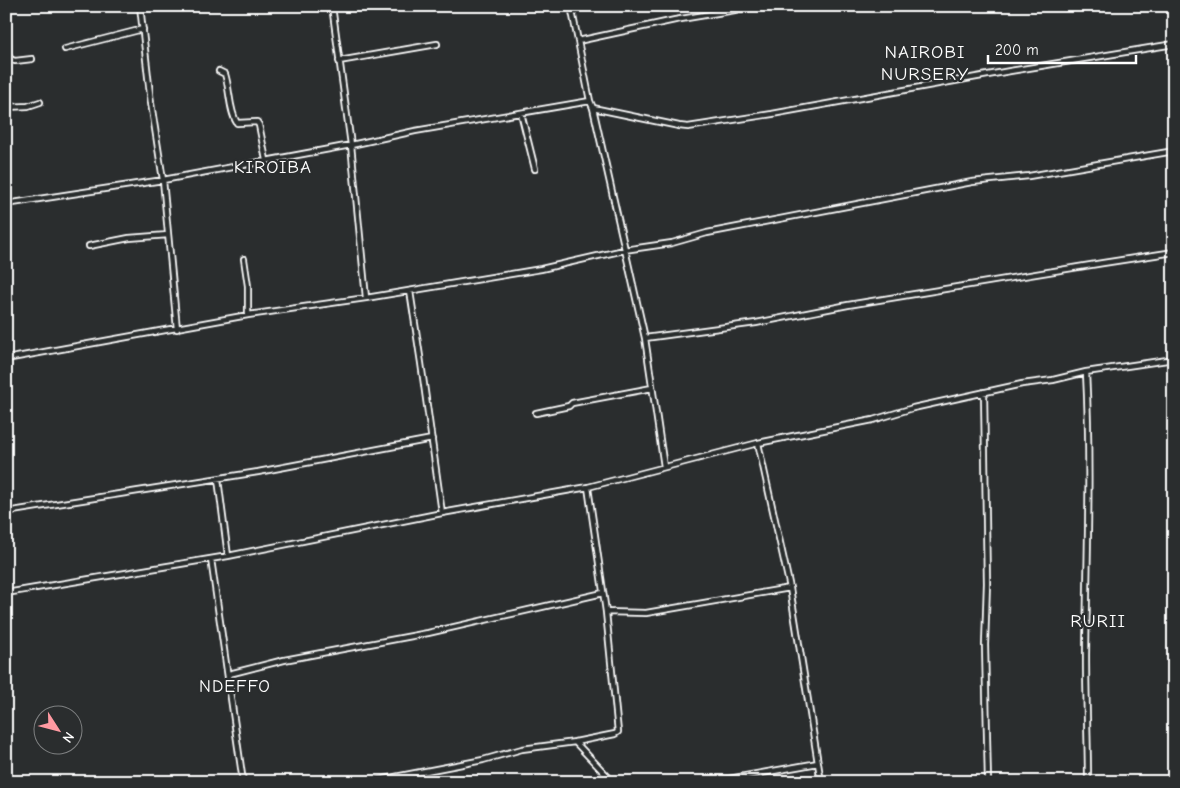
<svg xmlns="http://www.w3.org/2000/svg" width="1180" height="788" viewBox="0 0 1180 788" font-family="'Comic Neue',sans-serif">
<rect width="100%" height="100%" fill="#2a2d2e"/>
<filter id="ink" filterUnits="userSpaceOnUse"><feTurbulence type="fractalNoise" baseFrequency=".02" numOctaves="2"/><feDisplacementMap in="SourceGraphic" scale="10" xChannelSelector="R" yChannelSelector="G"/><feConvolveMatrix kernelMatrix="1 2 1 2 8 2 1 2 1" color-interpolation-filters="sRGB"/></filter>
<g filter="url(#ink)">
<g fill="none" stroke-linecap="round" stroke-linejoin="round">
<defs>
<path id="street" d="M140 6 151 103 163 180 177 329
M332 6 351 145 366 298
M571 6 590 101 593 108 645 338 664 467
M6 21 8 53 10 59 15 61 32 59
M578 41 675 20 759 6
M65 49 143 29
M339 61 437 44
M219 71 225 74C230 89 229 111 237 123L257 122 259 125 266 160
M6 107 28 106 40 102
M593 108 679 126 688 127 772 114 1010 71 1174 44
M521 113 535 169
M6 204 163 180 351 145 415 131 590 101
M89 246 129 238 168 235
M244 259 248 286V315
M410 291 421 363 442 513
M645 338 756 323 848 305 1103 263 1174 252
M6 359 248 315 366 298 541 269 624 250 672 243 707 233 904 195 972 182 1029 176 1174 151
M1086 372C1091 467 1087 561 1086 656 1086 698 1088 740 1088 782
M984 392 987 583 985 645 988 782
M536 413 569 406 572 403 652 388
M758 443 873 420 913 408 1022 384 1053 380 1086 372 1174 359
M218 479 228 556
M6 512 258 472 432 439
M211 559 243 782
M6 592V593L228 556 442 513 588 487 758 443 790 588 821 782
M606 612 646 613 790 588
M229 674 284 660 428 633 603 593
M575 742 613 782
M369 782 483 760 522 749 575 742 615 734 618 732 606 612 588 487
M712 782 818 763"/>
</defs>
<use href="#street" stroke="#fff" stroke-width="8"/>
<use href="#street" stroke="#2a2d2e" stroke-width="4.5"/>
</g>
</g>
<g text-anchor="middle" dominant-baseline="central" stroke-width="4.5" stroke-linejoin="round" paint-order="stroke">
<g font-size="18" letter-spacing="1" fill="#fff" stroke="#2a2d2e">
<text x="235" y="686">NDEFFO</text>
</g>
<g font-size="19" letter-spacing="1" fill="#fff" stroke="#2a2d2e">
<text x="925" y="52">NAIROBI<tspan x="925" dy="22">NURSERY</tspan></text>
<text x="273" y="167">KIROIBA</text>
<text x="1098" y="621">RURII</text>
</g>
</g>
<rect width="1180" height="788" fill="none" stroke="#2a2d2e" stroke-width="25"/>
<rect x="12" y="12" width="1155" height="763" fill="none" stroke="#fff" stroke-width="2" filter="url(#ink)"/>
<g transform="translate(58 730) rotate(126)"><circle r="24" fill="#2a2d2e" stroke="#7f8182"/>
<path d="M0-4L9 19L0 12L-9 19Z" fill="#ff9aa2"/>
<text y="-8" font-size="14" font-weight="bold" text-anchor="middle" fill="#ffffff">N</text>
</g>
<path d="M988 55v8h148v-8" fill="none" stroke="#ffffff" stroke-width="2.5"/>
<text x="995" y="55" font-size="15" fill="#ffffff" stroke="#2a2d2e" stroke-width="4" paint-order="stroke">200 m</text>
</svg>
